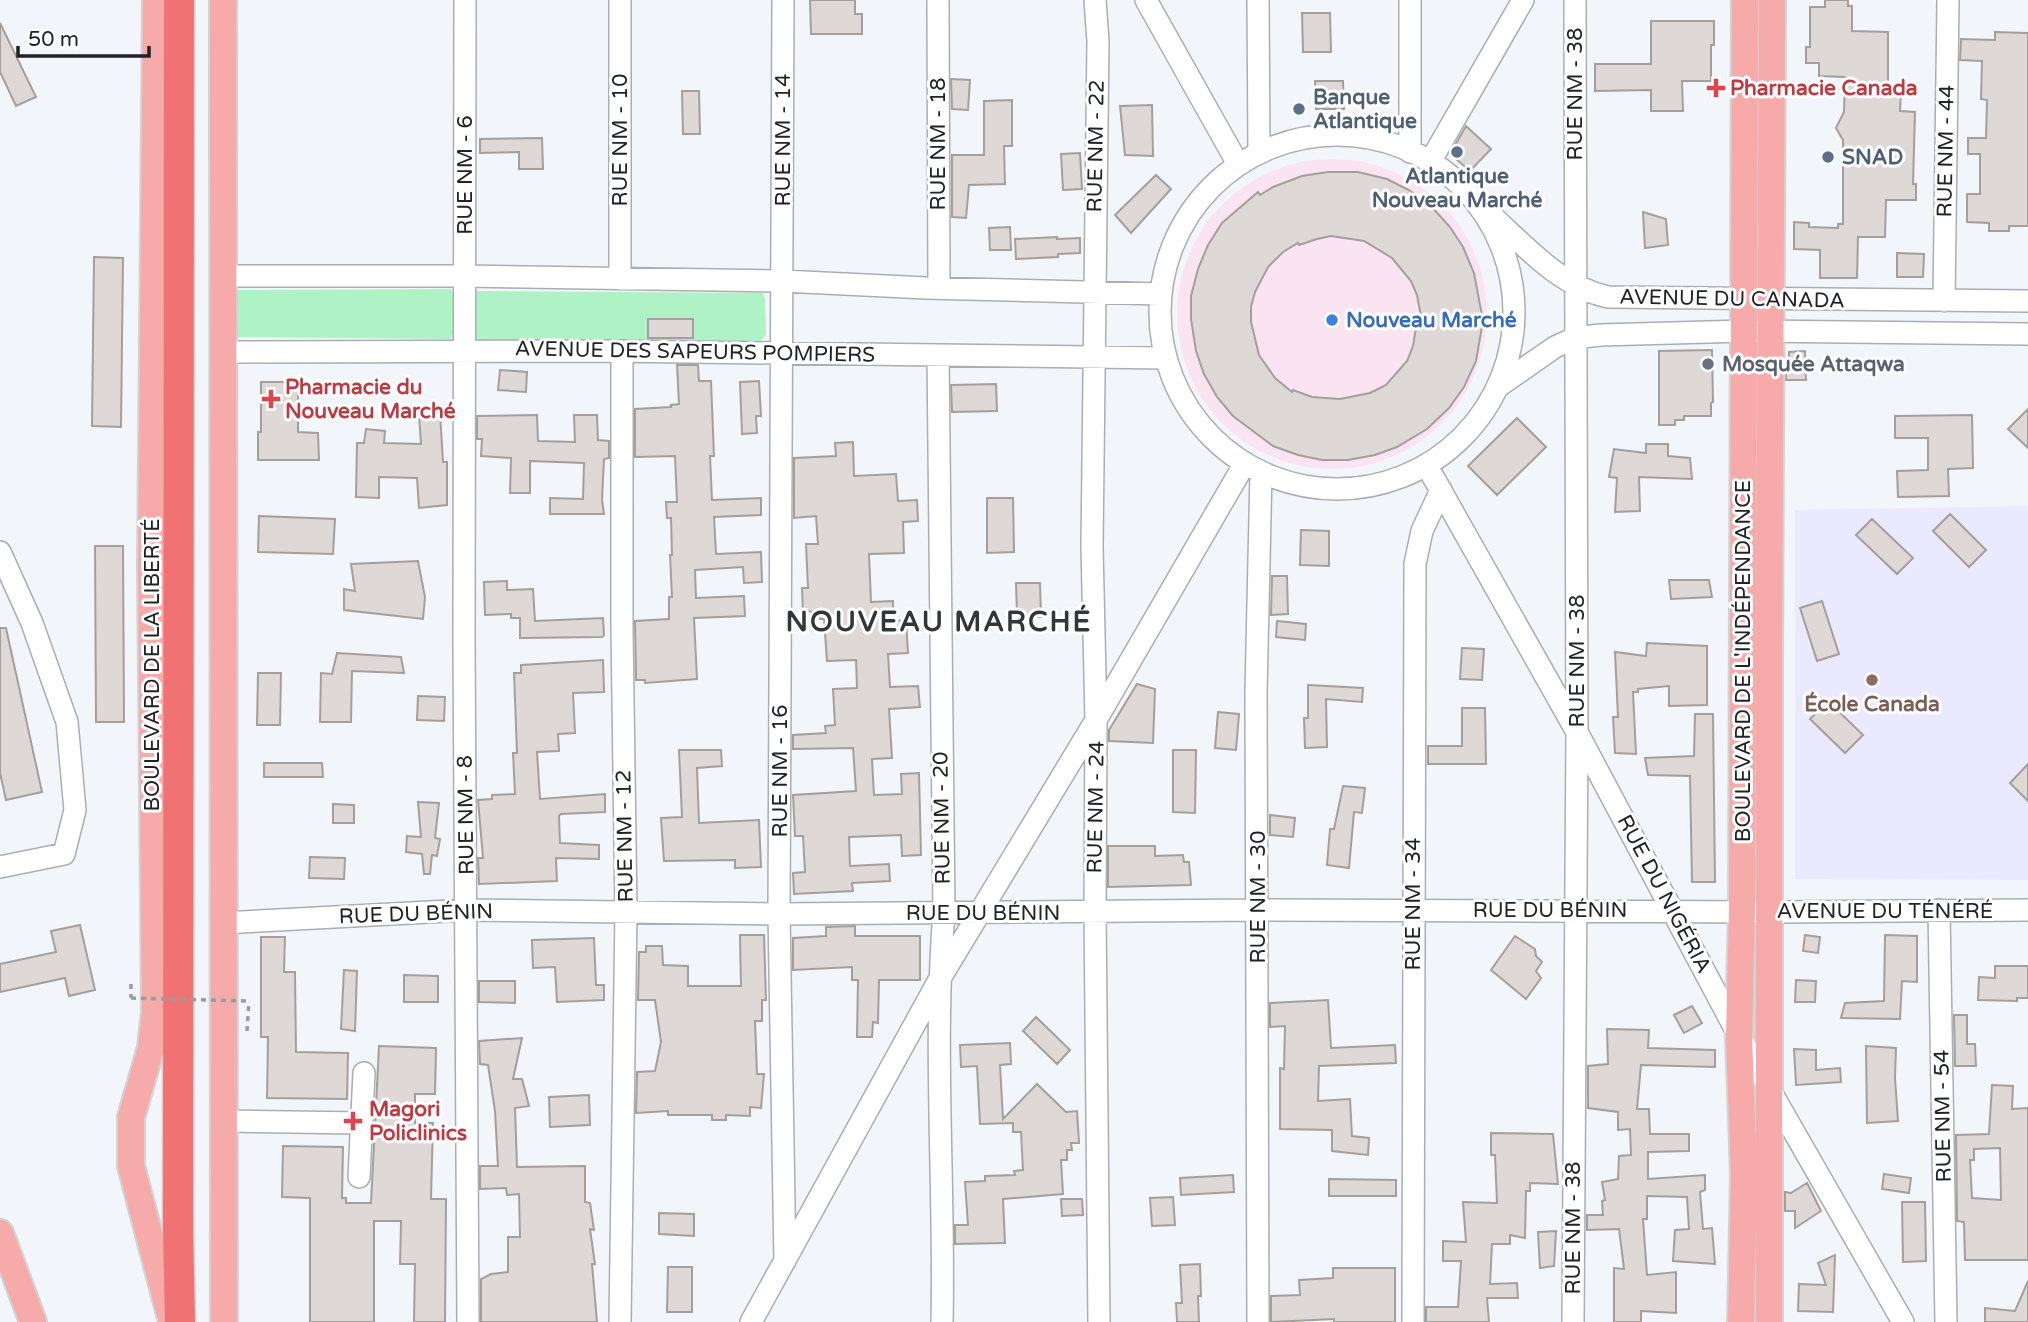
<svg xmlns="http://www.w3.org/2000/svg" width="2028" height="1322" viewBox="0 0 2028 1322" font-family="'Varela Round',sans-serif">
<rect width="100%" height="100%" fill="#f2f6fa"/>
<path fill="#fbe4f1" d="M1177 314a155 155 0 1 1 310 0a155 155 0 1 1-310 0Z"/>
<path fill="#ebe9ff" d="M2028 506V880L1795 879V510Z"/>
<path fill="#aef2c6" d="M451 289C460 307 457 321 451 339L233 337V290Z
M475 291 763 293 765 300 766 335 759 343 475 341 469 300Z"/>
<path fill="#ded8d6" stroke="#a49f9d" stroke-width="2" fill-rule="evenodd" d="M810 0H855V14H862V34H811Z
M1825 0H1848V6H1852V31L1888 32V91H1901L1900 111 1915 112 1913 184H1916V200H1886L1885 237H1858L1857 278H1820V250L1794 249V222L1809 223V227L1838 228V224H1843V140L1836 128 1844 112 1845 77 1819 76V63H1806V47H1810V7H1825Z
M1302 13H1330L1331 52H1303Z
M1651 21H1714V45H1711V81H1682L1683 111H1651V90L1595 91V64H1651Z
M0 23 36 97 16 106 0 72Z
M1995 32 2028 33V226H2009V231H1989V223L1967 222V194H1980V154H1968V138H1986L1987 100 1981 99 1982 61 1960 60 1961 39 1995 40Z
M951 79 970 80 968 110 952 109Z
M1315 81H1343L1344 109H1316Z
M682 91H699L700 134H683Z
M1012 100V146H1004L1005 184 969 185 966 218 952 217V155H984V101Z
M1152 105 1153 156 1125 155 1120 106Z
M1466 126 1491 149 1470 171 1450 154Z
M542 138 543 169H519V152L480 153V139Z
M1080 153 1082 189 1063 190 1061 154Z
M1328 172H1358L1387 179 1409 190 1431 206 1450 227 1463 247 1474 273 1483 321 1476 361 1464 387 1449 408 1427 429 1397 447 1375 455 1348 460H1322L1298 455 1273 446 1233 416 1217 397 1204 374 1196 351 1191 319V296L1198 269 1208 245 1222 223 1258 192 1260 195 1273 187 1302 176ZM1331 236 1364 241 1392 258 1411 281 1417 295 1422 322H1417L1413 346 1407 361 1386 385 1370 393 1340 399 1312 397 1293 390 1292 392 1275 378 1259 355 1251 322V307L1255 292 1268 267 1283 252 1298 243 1299 245 1317 239Z
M1156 175 1171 189 1131 233 1115 215Z
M1643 212 1666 219 1668 245 1645 248Z
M1010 227 1011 250H990L989 228Z
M1057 237V239L1080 238V253L1058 254V257L1016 259 1015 239Z
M1897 253 1924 254 1923 277H1897Z
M94 257 123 258 121 427 92 426Z
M648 319H693V338H648Z
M1712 350 1713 402 1711 403V416H1684V420H1675V425H1659V351Z
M1805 351 1806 380H1786V366H1789V352Z
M677 365H698L699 381H711L714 456H710L712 500 761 498V515L714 517 716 554 761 552 762 582 744 583 743 567 695 570 696 598 744 596 745 616 694 618 697 679 645 683V680H636L635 621 669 619V597H672L670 555H672L671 518H667L666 502H677L675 456 635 457V409L671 407V405L679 404Z
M500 370 527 372 526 392 498 390Z
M759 381 761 416H756L757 433 742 434 740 382Z
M261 382H298V432L318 433 319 460H258V432H261Z
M996 384 997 411 952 412 951 385Z
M2028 409V448L2008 429Z
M440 413 443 462H447V505L419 508 417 478 379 477V498L356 497 357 443H364L366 429 385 431 384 443 421 444 419 415Z
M537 415 538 441 575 442 574 415H597L598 440 609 441V458L604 459 602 499 604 514H550V498L583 499 584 463 530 461V493H510L511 458 481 456 482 439H477V416Z
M1972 415 1973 468 1948 469 1949 496 1898 497 1897 471 1928 470V438H1895V416Z
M1517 418 1546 447 1497 495 1468 466Z
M853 442 854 476 896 474 898 501 917 500 918 521 903 522 904 553 869 554 871 602 893 601V621L906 620 908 653 888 654 890 687 918 686 920 707 889 709 892 758 872 759 874 795 902 794 901 774 919 773 921 855 902 856 901 835 849 837 850 866 889 864 890 881 852 883 853 891 794 894 793 873 805 872 803 836H795L793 795 856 791 853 748 793 749V735L826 733 825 726 835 725 833 689 857 688 856 660 827 661 824 619H820V611L803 612 802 588H808L806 544H818L816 516 794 518V458L836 456 835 443Z
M1646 444H1668V456L1690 458 1692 479 1639 477 1640 511 1615 512 1617 478 1609 477 1614 449 1646 453Z
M987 498H1013L1014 552 987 553Z
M1950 514 1986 550 1969 567 1933 531Z
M259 516 335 519 333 554 258 552Z
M1872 519 1913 558 1897 574 1856 535Z
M1301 530 1329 531V566L1300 565Z
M95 546H123L124 722H96Z
M418 561 425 597 423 619 344 610V589L355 591 351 564Z
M1272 576H1287L1288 614 1271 615Z
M1669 580H1709L1712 597 1671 599Z
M507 581V590L533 589 535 621 603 618 604 635 602 637 520 638V618H511V614L485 615 484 582Z
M1016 583H1040L1041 617H1017Z
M1822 601 1839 654 1817 661 1800 608Z
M1277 621 1306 624 1305 640 1276 637Z
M0 628H6L42 792 6 800 0 773Z
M1647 643 1707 646V705L1669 706V686L1638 689V692H1633L1636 754 1615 753 1613 717H1618L1615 652 1646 656Z
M1462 648 1484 649 1482 680 1460 679Z
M337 653 401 657 404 673 352 671 351 722H320L321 673 332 674Z
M603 660 604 692 573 693 575 733 558 734 559 751 537 752 540 799 605 794V812L561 814 559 816 560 843 599 845V859L556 858 557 881 479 884 478 858H483L478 800 492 799V795L515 794 513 753H517L514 673H521V665Z
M258 673H281L280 725H257Z
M1137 684 1155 689 1153 743 1109 741V730Z
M1308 685 1363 688 1362 702 1326 699 1327 747 1305 748 1304 718H1308Z
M418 696 445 697 444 721 417 720Z
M1828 701 1863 735 1845 753 1810 719Z
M1462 708H1485L1486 764H1428V746H1462Z
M1218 712 1239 714 1236 750 1215 748Z
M1695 714H1713L1715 882H1692L1690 776 1648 775 1645 758 1694 756Z
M679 750H721L722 766 697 768 699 823 759 820 761 867 735 868V860L664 861 661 818 682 817Z
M1173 750H1196L1195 813 1173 812Z
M264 763H322L323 777H264Z
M2028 764V801L2010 783Z
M1343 786 1365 788 1362 813 1354 812 1349 868 1327 865 1330 829H1334Z
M418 802 439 803 435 838 440 839 437 856 432 855 430 874H424L422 854 406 852 407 836 421 837Z
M333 804 354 805V823H333Z
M1270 815 1295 818 1293 837 1270 835Z
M1108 846H1155V856L1183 855 1184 862H1189L1191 885 1108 887Z
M310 857 345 858 344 879 309 878Z
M80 925 95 990 69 996 65 978 0 992V964L56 952 51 931Z
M855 926V936H920V980H879L878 1023 873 1022 872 1037H857L858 980H852V967L793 970V938L826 936V927Z
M740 935H764L766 1000H762V1021H755L757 1074H764L761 1108 750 1107V1116L726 1115V1120H712V1115H668V1111L636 1113 637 1072 655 1071 661 1042 655 1000H638L639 952H646V946H662L663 965 688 966V986H741Z
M1805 935 1820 937 1818 953 1803 951Z
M1885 935 1917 936V982L1902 981 1900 1019 1841 1018 1845 1003 1884 1001Z
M1515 936 1535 949 1536 956 1542 962 1536 971 1541 978 1526 999 1491 970Z
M261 937H285L284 972H295L296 1052 348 1053 347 1099 267 1098 268 1037H261Z
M594 938 596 985H604V1000L557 1002 555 967 533 968 532 940Z
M1995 966H2028V998H2017V1001L1978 1000 1979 977 1995 978Z
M344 970 357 971 355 1031 341 1029Z
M404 975 438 976V1002H404Z
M1796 980 1816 981 1815 1002H1795Z
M479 981H515V1003L479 1002Z
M1328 1000 1331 1048 1395 1045 1396 1063 1319 1066 1318 1101 1350 1099 1352 1136 1369 1138 1368 1155 1332 1151V1130L1280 1129V1068L1284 1069 1285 1026 1270 1027V1003Z
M1692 1006 1702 1023 1684 1033 1674 1015Z
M1954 1015H1967V1044H1975L1976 1066H1955Z
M1036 1017 1070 1050 1057 1064 1023 1031Z
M1607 1029 1649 1030 1648 1048 1715 1050V1067L1641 1065 1637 1109H1649L1650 1134H1689V1151L1648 1152V1179L1705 1175V1190L1700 1192 1703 1229 1712 1228 1715 1264 1673 1261 1675 1230 1689 1229 1687 1197 1647 1196V1219H1643L1647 1275 1676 1272V1313L1641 1311V1322H1614V1268L1624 1269 1619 1229 1587 1230V1215H1603L1602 1201 1605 1200 1602 1182 1618 1179 1619 1156 1631 1155 1630 1129 1618 1130V1112L1588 1108V1066L1608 1064Z
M522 1038 513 1079H522L529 1106 515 1108 517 1167 585 1166V1202L590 1203 594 1230 590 1229 595 1264H592L597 1322H481V1279L491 1274 508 1272V1237H520L519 1194 507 1195 506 1188 480 1189V1166H498L495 1111 488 1065 480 1064 479 1041Z
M1010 1043 1011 1064 1000 1065 1003 1119 1037 1084 1066 1112 1077 1111 1079 1143H1071L1072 1150H1067V1160H1061L1063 1194 1003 1199 1005 1243 955 1244V1225H968L965 1182 985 1181V1176L1015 1175 1014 1171 1023 1170 1021 1132H1013V1123L980 1124 977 1066 961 1067 960 1045Z
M379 1046 436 1048 435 1094H415V1123H433L431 1199H446L445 1322H414L415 1264H400L401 1221H374V1322H310V1198L282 1197 283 1146 343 1147 342 1198H346V1203H371Z
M1866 1046 1896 1048 1895 1078 1898 1121 1867 1123Z
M1794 1049 1816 1050V1070L1840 1068 1841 1082 1796 1085Z
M1992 1085 2013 1086 2012 1109 2028 1108V1260H1965L1964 1222 1957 1221 1956 1135 1989 1134ZM2000 1148 2001 1200 1972 1198 1970 1160H1974V1149Z
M589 1095 590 1125 550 1127 549 1097Z
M1491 1133 1553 1134 1558 1184 1530 1183V1191H1526L1525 1238 1510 1235V1244H1492L1490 1284 1517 1283 1518 1298H1487L1489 1322H1426V1307H1458L1461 1261H1443V1241L1466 1242 1463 1202 1497 1203 1495 1155H1491Z
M1884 1174 1911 1178 1909 1193 1882 1189Z
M1233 1175 1234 1192 1181 1195 1180 1178Z
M1329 1179 1396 1180V1196H1329Z
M1807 1183 1821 1211 1795 1228V1211H1785V1192L1791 1193Z
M1173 1197 1175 1225 1152 1226 1150 1198Z
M1061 1199H1082L1083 1215 1062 1216Z
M1902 1202H1925L1926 1261 1903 1262Z
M659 1213 694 1214V1236L659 1234Z
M1556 1231 1554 1266 1540 1268 1538 1232Z
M1835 1255 1833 1312 1798 1311 1799 1284 1826 1285 1818 1263Z
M1200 1264 1201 1296H1198L1199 1322H1177L1176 1303H1182L1180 1265Z
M668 1267H692V1312H667Z
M1333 1268H1395V1322H1334V1319L1271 1322V1296L1300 1295 1299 1280 1333 1278Z
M2028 1281V1322H1985V1308L2015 1311Z"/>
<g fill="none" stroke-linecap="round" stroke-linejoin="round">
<defs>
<path id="minor" d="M465 0 464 641 468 1322
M620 0V279
M783 0 779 914 785 1261
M938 0 939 288
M1095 0 1098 41 1092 547 1096 720 1095 912 1099 1322
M1146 0 1238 164
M1258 0 1259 153
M1160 312a177 177 0 1 1 354 0a177 177 0 1 1-354 0Z
M1410 152V0
M1430 162 1523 0
M1491 215C1526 247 1561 287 1608 297L2028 301
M223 276H465L783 281 926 288 1161 294
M1944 301 1948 0
M223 352 615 351 1166 358
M938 355 944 912C933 1048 945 1185 942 1322
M1499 386 1555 347 1575 338 1600 335 1744 331 2028 334
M1427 466 1577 732 1739 1036 1903 1322
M0 552 32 623 67 722 75 810 64 854 0 867
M1939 910 1946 1322
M223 923 467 910 779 914 1258 910 1771 912 2028 910
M224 1121 361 1123
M359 1177 364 1073
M620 1322 626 912 622 629V351
M751 1322 939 980 1096 720 1245 463
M1258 1322 1256 692 1261 472
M1413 1322 1415 564 1422 531 1441 490
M1573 1322 1577 732 1575 0"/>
<path id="major" d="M156 0 151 567 155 1012 151 1048 131 1117V1166L172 1322
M223 0 224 1322
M0 1233 33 1322
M1741 1322 1744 1174 1739 1036 1742 911 1745 0
M1769 1322C1769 881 1768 441 1772 0"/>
<path id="highway" d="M179 0 178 1229 180 1322"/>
</defs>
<use href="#minor" stroke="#aaaeb2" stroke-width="24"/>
<use href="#major" stroke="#d3d3d3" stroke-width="30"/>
<use href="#highway" stroke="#d3d3d3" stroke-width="33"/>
<path stroke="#999c9f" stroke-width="3.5" stroke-dasharray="5 5" stroke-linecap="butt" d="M131 984V998
M247 1031 249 1001"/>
<use href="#minor" stroke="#fff" stroke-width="21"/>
<use href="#major" stroke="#f6aaaa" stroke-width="26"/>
<use href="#highway" stroke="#f07272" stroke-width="30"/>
<path stroke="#999c9f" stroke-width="3.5" stroke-dasharray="5 5" stroke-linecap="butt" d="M131 998 249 1001"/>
</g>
<g fill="#e0444e" stroke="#fff" stroke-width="2.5">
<path d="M1712.5 77.5h7v7h7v7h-7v7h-7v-7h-7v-7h7z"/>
<path d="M267.5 388.5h7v7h7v7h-7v7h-7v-7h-7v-7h7z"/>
<path d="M349.5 1110.5h7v7h7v7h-7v7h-7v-7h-7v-7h7z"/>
</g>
<g fill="#5c6f8a" stroke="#fff" stroke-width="2.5">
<circle cx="1299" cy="109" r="7"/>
<circle cx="1457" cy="152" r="7"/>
<circle cx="1828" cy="157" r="7"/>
</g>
<circle fill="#3f7fe0" stroke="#fff" stroke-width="2.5" cx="1332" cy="320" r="7"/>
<circle fill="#6b7280" stroke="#fff" stroke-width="2.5" cx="1708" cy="364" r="7"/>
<circle fill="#8d6e63" stroke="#fff" stroke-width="2.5" cx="1872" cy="680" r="7"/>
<g text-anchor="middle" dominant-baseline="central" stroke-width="6" stroke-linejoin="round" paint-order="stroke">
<g font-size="21" font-weight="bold" fill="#be3a42" stroke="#fff" text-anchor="start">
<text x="1730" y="88">Pharmacie Canada</text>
<text x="285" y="387">Pharmacie du<tspan x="285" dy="24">Nouveau Marché</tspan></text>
<text x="369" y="1109">Magori<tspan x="369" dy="24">Policlinics</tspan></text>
</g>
<g font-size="21" fill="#212224" stroke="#fff">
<text transform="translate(1575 94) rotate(-90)">RUE NM - 38</text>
<text transform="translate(620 140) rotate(-90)">RUE NM - 10</text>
<text transform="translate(783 140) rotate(-90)">RUE NM - 14</text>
<text transform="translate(938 144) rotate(-90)">RUE NM - 18</text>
<text transform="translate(1096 146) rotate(-89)">RUE NM - 22</text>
<text transform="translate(1946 151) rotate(-89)">RUE NM - 44</text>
<text transform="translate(465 175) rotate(-90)">RUE NM - 6</text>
<text transform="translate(1732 299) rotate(1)">AVENUE DU CANADA</text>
<text transform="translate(695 352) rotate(1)">AVENUE DES SAPEURS POMPIERS</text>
<text transform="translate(1577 661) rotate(-90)">RUE NM - 38</text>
<text transform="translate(1743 661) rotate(-90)">BOULEVARD DE L'INDÉPENDANCE</text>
<text transform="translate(152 665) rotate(-90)">BOULEVARD DE LA LIBERTÉ</text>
<text transform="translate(780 771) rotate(-90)">RUE NM - 16</text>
<text transform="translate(1096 807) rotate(-89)">RUE NM - 24</text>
<text transform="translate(466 815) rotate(-91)">RUE NM - 8</text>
<text transform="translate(942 818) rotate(-91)">RUE NM - 20</text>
<text transform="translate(625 836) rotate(-91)">RUE NM - 12</text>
<text transform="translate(1664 894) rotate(62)">RUE DU NIGÉRIA</text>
<text transform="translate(1258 897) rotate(-90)">RUE NM - 30</text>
<text transform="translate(1413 904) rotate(-90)">RUE NM - 34</text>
<text x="1550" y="910">RUE DU BÉNIN</text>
<text x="1885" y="911">AVENUE DU TÉNÉRÉ</text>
<text x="983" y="913">RUE DU BÉNIN</text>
<text transform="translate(416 914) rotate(-2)">RUE DU BÉNIN</text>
<text transform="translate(1943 1116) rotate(-91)">RUE NM - 54</text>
<text transform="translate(1573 1228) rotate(-90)">RUE NM - 38</text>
</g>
<g font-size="21" font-weight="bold" fill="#4e5e75" stroke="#fff" text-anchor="start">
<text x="1313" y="97">Banque<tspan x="1313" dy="24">Atlantique</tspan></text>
<text x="1842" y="157">SNAD</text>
<text x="1457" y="176" text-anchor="middle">Atlantique<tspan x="1457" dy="24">Nouveau Marché</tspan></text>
</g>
<g font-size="21" font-weight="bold" fill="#366cbe" stroke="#fff" text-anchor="start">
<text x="1346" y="320">Nouveau Marché</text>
</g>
<g font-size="21" font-weight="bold" fill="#5b616d" stroke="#fff" text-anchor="start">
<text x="1722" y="364">Mosquée Attaqwa</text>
</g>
<g font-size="21" font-weight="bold" fill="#785e54" stroke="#fff">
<text x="1872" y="704">École Canada</text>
</g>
<g font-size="28" font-weight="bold" letter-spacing="2" fill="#333639" stroke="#fff">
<text x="939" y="622">NOUVEAU MARCHÉ</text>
</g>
</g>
<path d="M18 46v10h131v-10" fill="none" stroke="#212224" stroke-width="3.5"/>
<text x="28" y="46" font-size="21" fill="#212224" stroke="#ffffff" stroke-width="5" paint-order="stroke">50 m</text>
</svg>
